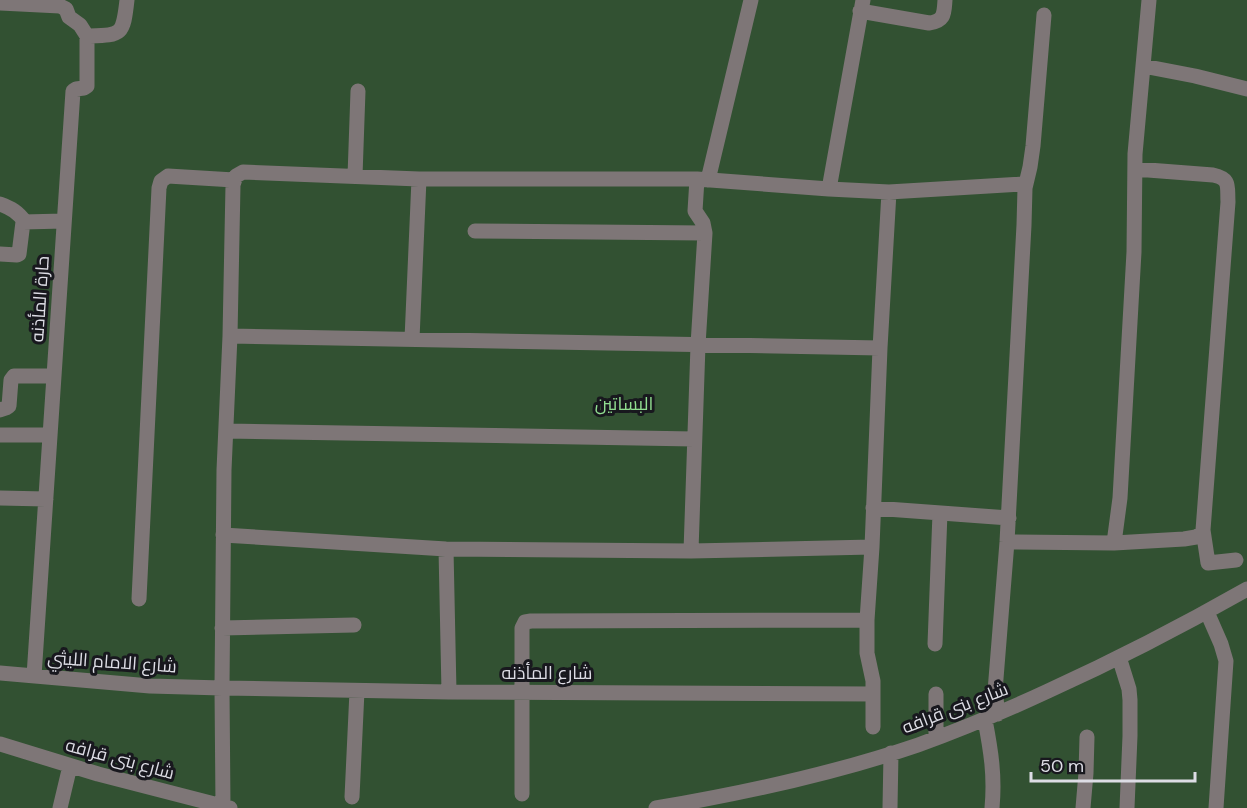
<svg xmlns="http://www.w3.org/2000/svg" width="1247" height="808" viewBox="0 0 1247 808" font-family="'DM Sans',Cairo,sans-serif">
<rect width="100%" height="100%" fill="#2f2f3c"/>
<path fill="#325132" d="M0 0H1247V808H0Z"/>
<g fill="none" stroke-linecap="round" stroke-linejoin="round">
<path stroke="#7e7677" stroke-width="15" d="M0 3 60 6 66 9 69 17 80 25 87 36V86L84 88 76 89 73 91 34 676
M860 11 929 23C945 21 944 13 945 0
M87 36C122 35 123 36 127 0
M1143 66 1195 76 1247 89
M355 176 358 91
M708 180 751 0
M1025 188 1030 167 1033 146 1044 15
M829 189 863 0
M0 204C11 208 18 212 25 222
M475 231 705 233
M0 254 17 255 19 254 23 222 64 221
M230 336 880 348
M412 339 419 179
M0 410 6 408 9 406 11 380 14 376H54
M226 431 694 439
M0 435H50
M0 498 46 499
M873 508 1009 518
M1203 530 1208 563 1236 560
M223 535 446 549 691 551 872 547
M1007 542 1114 543 1120 498 1134 252 1135 154 1149 0
M1114 543 1184 539 1196 537 1201 534 1203 530 1228 202C1227 186 1231 179 1213 175L1135 169
M446 549 449 692
M691 551 698 345 705 233 703 223 695 211 697 179
M139 599 159 188 161 181 168 176 234 180
M1207 612 1221 644 1226 661 1216 808
M222 628 354 625
M935 644 940 513
M1119 657 1129 689 1130 700V736L1127 808
M0 673 150 686 222 688 449 692 873 694
M985 720C991 751 995 776 992 808
M873 727V681L867 653V620L872 547 880 348 889 192
M936 738V694
M0 744 98 774 230 808
M522 794V628L525 622 531 621 867 620
M352 797 357 691
M223 807 222 688 224 470 230 336 233 185 236 176 243 172 419 179H697L829 189 889 192 1023 184 1025 188 1024 225 1007 542 995 691 998 714
M60 808 70 766
M656 808C745 793 833 774 918 745 962 729 1005 711 1048 691 1116 660 1182 626 1247 589
M890 808 891 753
M1083 808 1086 773 1087 737"/>
</g>
<g text-anchor="middle" dominant-baseline="central" stroke-width="6" stroke-linejoin="round" paint-order="stroke">
<g font-size="18" fill="#dddde5" stroke="#18181e">
<text transform="translate(40 299) rotate(-86)">حارة المأذنه</text>
<text transform="translate(112 662) rotate(4)">شارع الامام الليثي</text>
<text x="547" y="673">شارع المأذنه</text>
<text transform="translate(955 708) rotate(-21)">شارع بنى قرافه</text>
<text transform="translate(120 759) rotate(15)">شارع بنى قرافه</text>
</g>
<g font-size="18" fill="#91de90" stroke="#18181e">
<text x="624" y="404">البساتين</text>
</g>
</g>
<path d="M1031 772v9h164v-9" fill="none" stroke="#dddde5" stroke-width="3"/>
<text x="1040" y="772" font-size="18" fill="#dddde5" stroke="#18181e" stroke-width="4.5" paint-order="stroke">50 m</text>
</svg>
